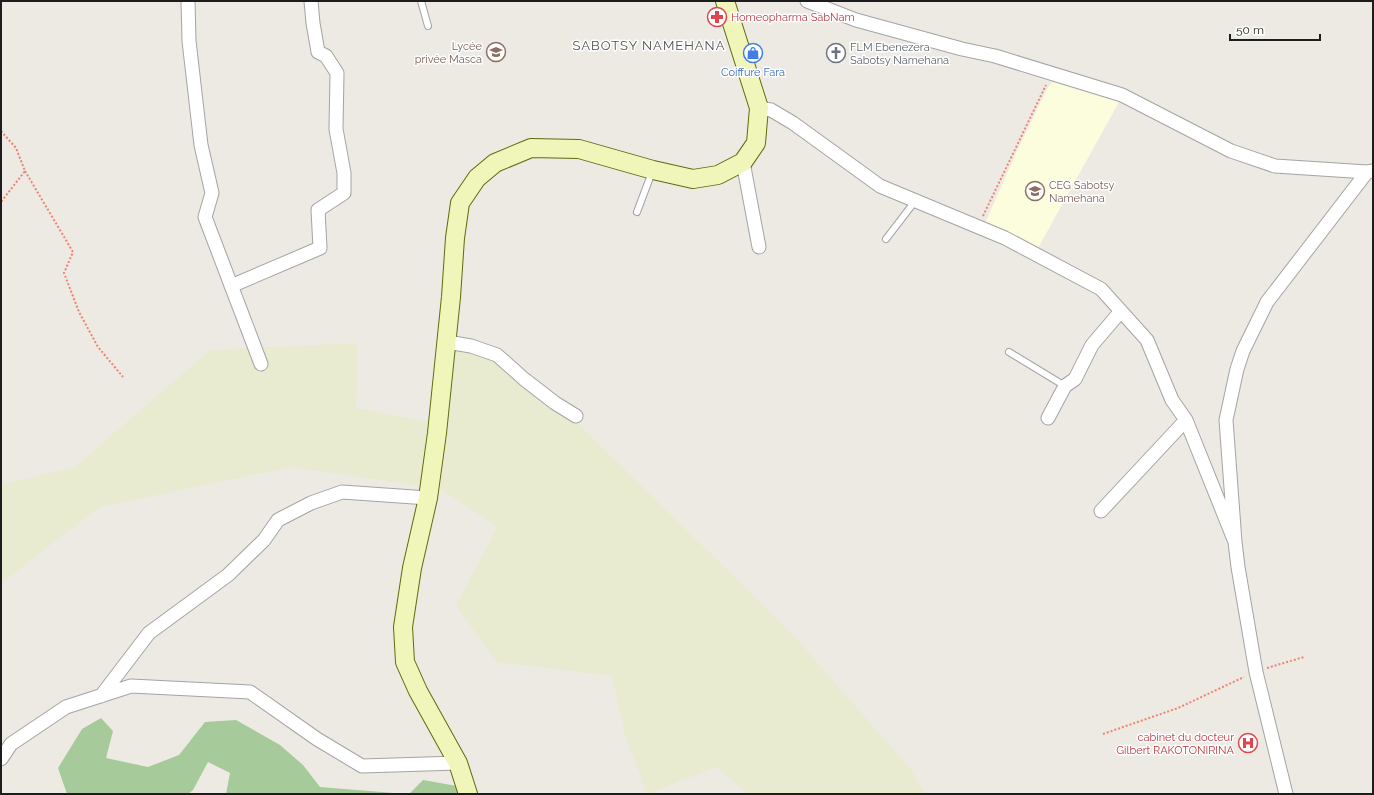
<svg xmlns="http://www.w3.org/2000/svg" width="1374" height="795" viewBox="0 0 1374 795" font-family="Raleway,sans-serif">
<rect width="100%" height="100%" fill="#edeae3"/>
<path fill="#fcfddd" d="M1052 82 1119 102 1038 248 983 228 1016 153 1047 89Z"/>
<path fill="#e8ebcf" d="M478 341 542 388 795 637 912 771 925 794H747L717 767 647 794 625 735 612 676 497 662 456 606 497 527 441 489 291 467 100 507 1 583V485L75 467 210 350 358 343 356 408 448 426 456 343Z"/>
<path fill="#a7ca9a" d="M101 718 113 731 106 758 148 767 179 755 205 722 236 720 280 745 303 765 320 787 406 794H226L230 773 208 762 193 790 188 794H67L58 768 82 729Z
M423 780 457 786 458 794H409Z"/>
<g fill="none" stroke-linecap="round" stroke-linejoin="round">
<defs>
<path id="lane" d="M421 1 428 26
M637 212 652 172
M886 239 916 200
M1009 352 1065 386"/>
<path id="street" d="M188 1 189 41 201 145 212 193 205 217 261 364
M807 1 856 20 962 49 995 56 1122 95 1231 151 1275 166 1367 172 1373 171
M759 108 771 110 793 123 880 186 1005 238 1101 289 1147 340 1172 400 1186 420 1235 542
M743 162 759 247
M231 286 320 248 318 210 344 193V173L336 129 337 73 326 56 318 52 313 23 311 1
M447 342 471 346 497 355 524 379 555 403 576 416
M1048 418 1065 386 1075 379 1092 345 1121 311
M1101 511 1186 420
M101 696 149 633 228 575 264 540 278 520 311 503 342 492 428 498
M1 759 11 744 66 707 131 686 250 692 317 739 362 766 458 763
M1286 794 1256 672 1238 567 1235 542 1226 420 1237 369 1243 351 1267 302 1367 172"/>
<path id="secondary" d="M468 794 458 763 418 691 405 662 403 627 412 568 428 498 437 433 451 297 455 238 460 203 477 178 495 163 531 148 579 149 653 170 693 179 718 175 743 162 756 143 759 108 725 1"/>
</defs>
<use href="#lane" stroke="#a4a4a4" stroke-width="8"/>
<use href="#street" stroke="#a4a4a4" stroke-width="15"/>
<use href="#secondary" stroke="#5e6b0c" stroke-width="20"/>
<path stroke="#f08271" stroke-width="2" stroke-dasharray="2 2" stroke-linecap="butt" d="M1 131 16 148 25 171 1 202
M25 171 73 252 64 273 79 312 98 347 123 377
M983 216 1046 85
M1267 668 1304 657
M1103 734 1178 708 1244 677"/>
<use href="#lane" stroke="#fff" stroke-width="6"/>
<use href="#street" stroke="#fff" stroke-width="13"/>
<use href="#secondary" stroke="#f0f5ba" stroke-width="18"/>
</g>
<defs>
<symbol id="pharmacy-ring" viewBox="-11 -11 22 22"><circle r="9.5" fill="#fff" stroke="#e0444e" stroke-width="1.5"/><path d="M-2-6h4v4h4v4h-4v4h-4v-4h-4v-4h4Z" fill="#e0444e"/></symbol>
<symbol id="school-ring" viewBox="-11 -11 22 22"><circle r="9.5" fill="#fff" stroke="#8d6e63" stroke-width="1.5"/><path d="M0-5L7-2L0 1L-7-2ZM-4 1L0 2.5L4 1V4Q0 6-4 4Z" fill="#8d6e63"/></symbol>
<symbol id="shop-ring" viewBox="-11 -11 22 22"><circle r="9.5" fill="#fff" stroke="#3f7fe0" stroke-width="1.5"/><path d="M-5-2.5h2.3a2.7 3.5 0 0 1 5.4 0H5L5.5 6h-11ZM-1.5-2.5h3a1.5 2.3 0 0 0-3 0Z" fill="#3f7fe0"/></symbol>
<symbol id="church-ring" viewBox="-11 -11 22 22"><circle r="9.5" fill="#fff" stroke="#6b7280" stroke-width="1.5"/><path d="M-1.2-6h2.4v3.5h3.3v2.4h-3.3V6h-2.4V-.1h-3.3v-2.4h3.3Z" fill="#6b7280"/></symbol>
<symbol id="hospital-ring" viewBox="-11 -11 22 22"><circle r="9.5" fill="#fff" stroke="#e0444e" stroke-width="1.5"/><path d="M-5-5h3v3.5h4V-5h3V5h-3V1.5h-4V5h-3Z" fill="#e0444e"/></symbol>
</defs>
<g fill-rule="evenodd">
<use href="#pharmacy-ring" x="706" y="6" width="22" height="22"/>
<use href="#school-ring" x="485" y="41" width="22" height="22"/>
<use href="#shop-ring" x="742" y="42" width="22" height="22"/>
<use href="#church-ring" x="825" y="42" width="22" height="22"/>
<use href="#school-ring" x="1024" y="180" width="22" height="22"/>
<use href="#hospital-ring" x="1237" y="732" width="22" height="22"/>
</g>
<g text-anchor="middle" dominant-baseline="central" stroke-width="3" stroke-linejoin="round" paint-order="stroke">
<g font-size="11" fill="#be3a42" stroke="#fff" text-anchor="start">
<text x="731" y="17">Homeopharma SabNam</text>
<text x="1234" y="737" text-anchor="end">cabinet du docteur<tspan x="1234" dy="13">Gilbert RAKOTONIRINA</tspan></text>
</g>
<g font-size="11" fill="#785e54" stroke="#fff" text-anchor="end">
<text x="482" y="46">Lycée<tspan x="482" dy="13">privée Masca</tspan></text>
<text x="1049" y="185" text-anchor="start">CEG Sabotsy<tspan x="1049" dy="13">Namehana</tspan></text>
</g>
<g font-size="11" fill="#5b616d" stroke="#fff" text-anchor="start">
<text x="850" y="47">FLM Ebenezera<tspan x="850" dy="13">Sabotsy Namehana</tspan></text>
</g>
<g font-size="11" fill="#366cbe" stroke="#fff">
<text x="753" y="72">Coiffure Fara</text>
</g>
<g font-size="13" letter-spacing="1" fill="#505050" stroke="#fff">
<text x="649" y="45">SABOTSY NAMEHANA</text>
</g>
</g>
<rect width="1374" height="795" fill="none" stroke="#1d1d1d" stroke-width="4"/>
<path d="M1230 34v6h90v-6" fill="none" stroke="#1d1d1d" stroke-width="2"/>
<text x="1236" y="34" font-size="12" fill="#1d1d1d" stroke="#ffffff" stroke-width="3" paint-order="stroke">50 m</text>
</svg>
